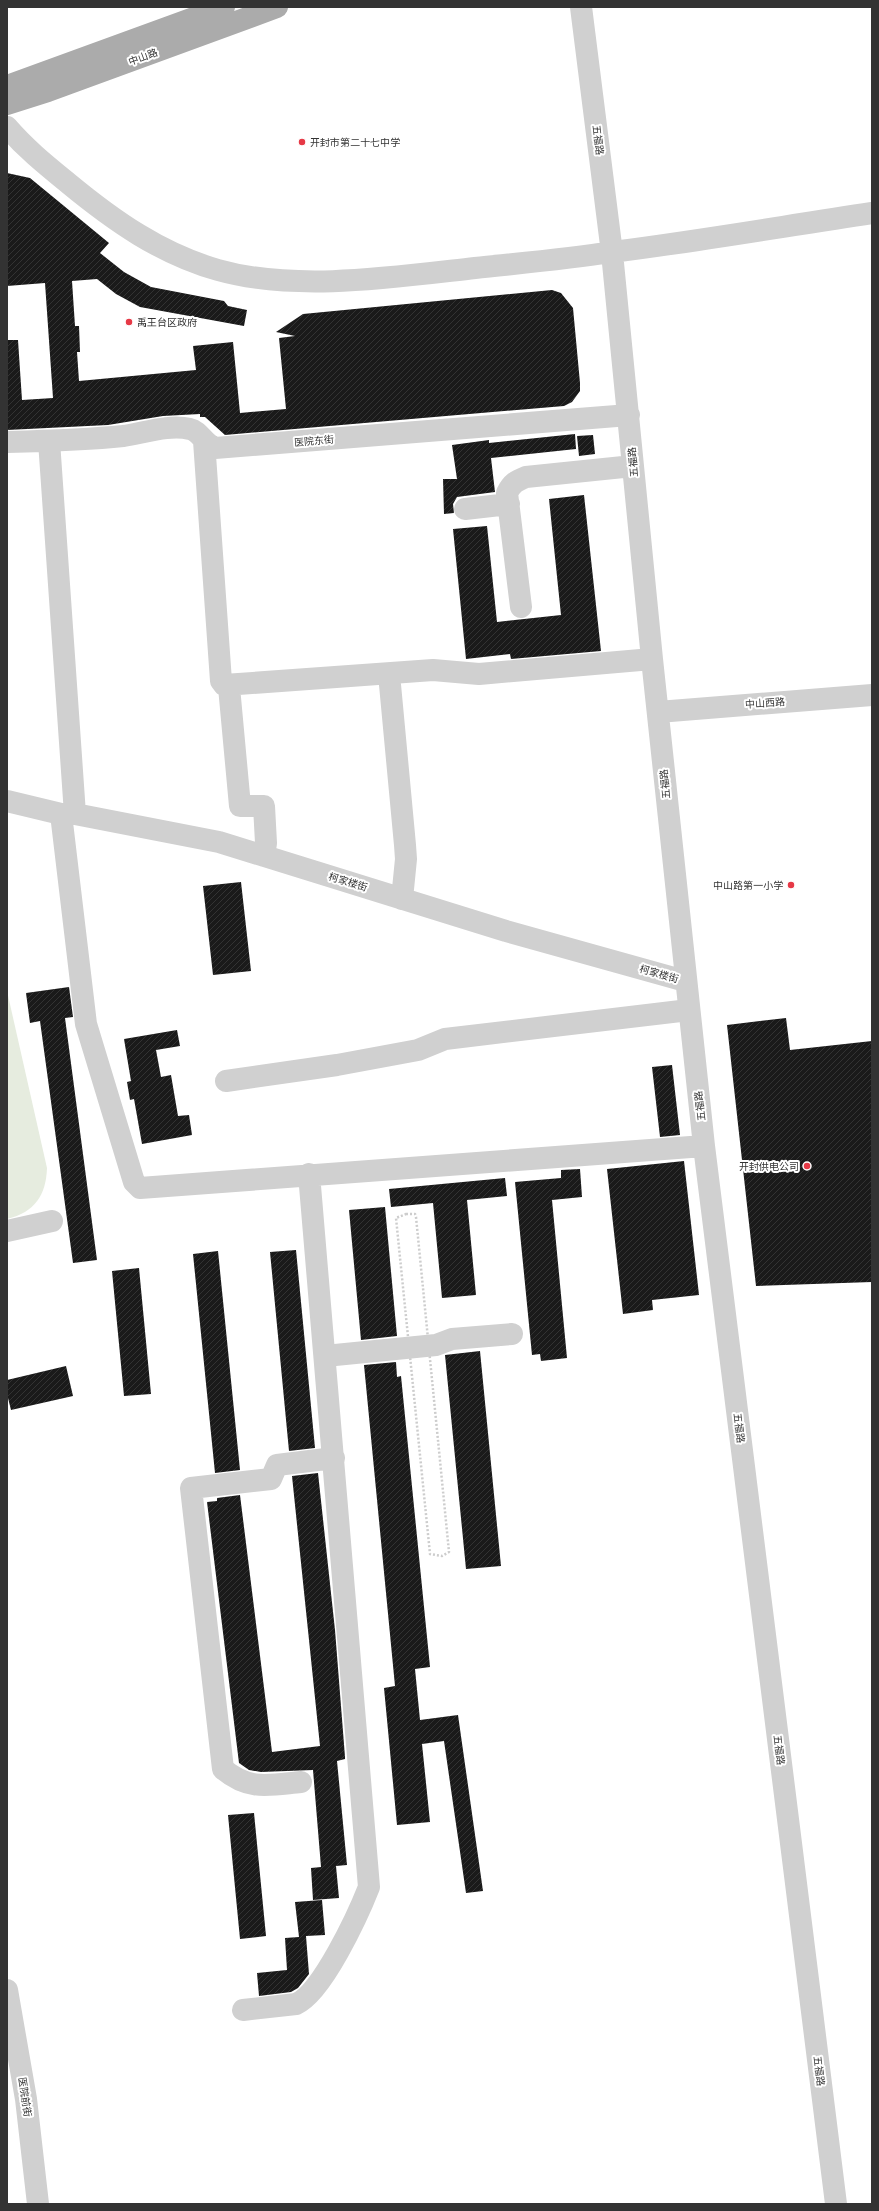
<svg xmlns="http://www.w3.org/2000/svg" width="879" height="2211" viewBox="0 0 879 2211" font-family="'Asap Condensed','Noto Sans SC',sans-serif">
<defs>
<pattern id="building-hatch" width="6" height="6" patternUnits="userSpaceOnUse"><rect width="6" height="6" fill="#1a1a1a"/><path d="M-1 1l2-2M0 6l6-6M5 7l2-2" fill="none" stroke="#333"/></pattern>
</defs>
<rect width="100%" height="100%" fill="#fff"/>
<path fill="#e6ecdf" d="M7 991 47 1168C46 1195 35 1212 7 1219Z"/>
<path fill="url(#building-hatch)" d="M7 173 30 178 109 243 100 253 124 272 151 287 224 301 228 306 247 310 244 326 140 307 116 294 97 279 72 281 75 326H79L80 352H77L79 381 196 370 193 346 233 342 240 413 286 409 279 338 295 336 276 332 303 314 552 290 561 293 573 308 580 383V391L572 402 564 406 225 435 205 417H200V414L163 416 108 425 7 430V340H18L22 400 53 398 45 283 7 286Z
M575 434 576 449 491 458 495 492 457 497 453 504 454 513 444 514 443 479H457L452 445 489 440V443Z
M593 435 595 454 579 456 577 436Z
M584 495 601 651 511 659 510 654 466 659 453 529 487 526 497 622 561 615 549 499Z
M241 882 251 971 213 975 203 886Z
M69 987 73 1017 65 1018 97 1260 73 1263 40 1021 30 1023 26 993Z
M786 1018 790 1050 872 1041V1282L756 1286 727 1025Z
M177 1030 180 1046 156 1050 161 1077 171 1075 178 1116 189 1115 192 1135 142 1144 134 1099 130 1100 127 1082 131 1081 124 1039Z
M672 1065 680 1135 660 1137 652 1067Z
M684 1161 699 1295 652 1300 653 1310 623 1314 607 1169Z
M580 1169 582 1197 552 1200 567 1358 541 1361 540 1354 532 1355 515 1182 561 1178V1170Z
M505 1178 507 1196 467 1200 476 1295 442 1298 433 1203 391 1207 389 1189Z
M385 1207 397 1336 361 1340 349 1210Z
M296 1250 315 1448 289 1451 270 1252Z
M218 1251 240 1470 215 1473 193 1254Z
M139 1268 151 1394 124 1396 112 1271Z
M480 1351 501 1566 466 1569 445 1355Z
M396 1362 397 1377 401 1376 430 1667 415 1669 420 1720 458 1715 483 1891 466 1893 444 1741 422 1744 430 1822 397 1825 384 1688 395 1686 364 1365Z
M66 1366 73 1396 11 1410 7 1394V1380Z
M318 1473 335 1630 345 1757V1759L337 1761 347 1865 336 1866 339 1898 313 1900 311 1868 321 1867 313 1770 261 1772 249 1770 239 1763 207 1502 217 1501V1498L240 1495 272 1752 320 1746 292 1476Z
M254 1813 266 1936 240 1939 228 1815Z
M322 1900 325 1935 306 1936 309 1974 298 1988 291 1992 259 1996 257 1973 287 1970 285 1938 299 1937 295 1902Z"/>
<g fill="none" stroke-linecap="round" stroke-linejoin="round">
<path stroke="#cdcdcd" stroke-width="2.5" stroke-dasharray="2 2" stroke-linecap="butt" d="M406 1214H415L416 1217 449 1552 442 1556 430 1554 396 1218Z"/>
<path stroke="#d0d0d0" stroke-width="22" d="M581 7 612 253 652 659 704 1146 836 2204
M7 127C26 149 46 165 68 183 114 221 161 254 218 270 296 292 395 277 475 268 521 263 567 259 612 252 699 241 785 226 872 213
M49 441 75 814
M204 441 221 681 224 685 433 670 479 674 652 659
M7 442C46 441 85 440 123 436 144 433 169 424 190 429 200 431 203 443 215 448L629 415
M465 509 509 504
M521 607 507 493C512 483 516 481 526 477L633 466
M389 674 405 845 406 859 402 899
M229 687 240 806H264L266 843 264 856
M658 712 872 695
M7 801 61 814H75L219 842 506 931 685 981
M61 814 86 1024 134 1182 140 1188 704 1146
M226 1081 337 1065 418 1050 445 1039 689 1010
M7 1231 52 1221
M325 1356 436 1345 452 1339 512 1334
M301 1782C269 1785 249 1791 223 1769L191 1488 271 1479 277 1465 334 1458
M7 1990 26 2099 38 2204
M243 2010 296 2004C322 1993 358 1915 369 1887L309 1174"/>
<path stroke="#ababab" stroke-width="22" d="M7 86 224 7
M7 104 48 91 277 7"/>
</g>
<g fill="#e63946" stroke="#fff" stroke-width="1.5">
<circle cx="302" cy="142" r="4"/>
<circle cx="129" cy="322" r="4"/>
<circle cx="791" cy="885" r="4"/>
<circle cx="807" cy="1166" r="4"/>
</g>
<g text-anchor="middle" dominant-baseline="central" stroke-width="4" stroke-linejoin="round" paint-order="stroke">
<g font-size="10" fill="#333" stroke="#fff">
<text transform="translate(143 57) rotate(-20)">中山路</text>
<text transform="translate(598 140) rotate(83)">五福路</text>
<text transform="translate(314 441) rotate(-5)">医院东街</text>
<text transform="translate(633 462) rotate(-95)">五福路</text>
<text transform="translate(765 703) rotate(-4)">中山西路</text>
<text transform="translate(665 784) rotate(-96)">五福路</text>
<text transform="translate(348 882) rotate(17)">柯家楼街</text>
<text transform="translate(659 974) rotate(16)">柯家楼街</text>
<text transform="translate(700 1106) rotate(-97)">五福路</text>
<text transform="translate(739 1428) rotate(83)">五福路</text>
<text transform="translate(779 1750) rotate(83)">五福路</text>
<text transform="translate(819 2071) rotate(83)">五福路</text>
<text transform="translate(25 2097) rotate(81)">医院前街</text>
</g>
<g font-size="10" fill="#333" stroke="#fff" text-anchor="start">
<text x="310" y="142">开封市第二十七中学</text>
<text x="137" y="322">禹王台区政府</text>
<text x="783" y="885" text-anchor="end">中山路第一小学</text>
<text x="799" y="1166" text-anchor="end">开封供电公司</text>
</g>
</g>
<rect width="879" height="2211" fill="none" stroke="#333333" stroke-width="16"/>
</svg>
